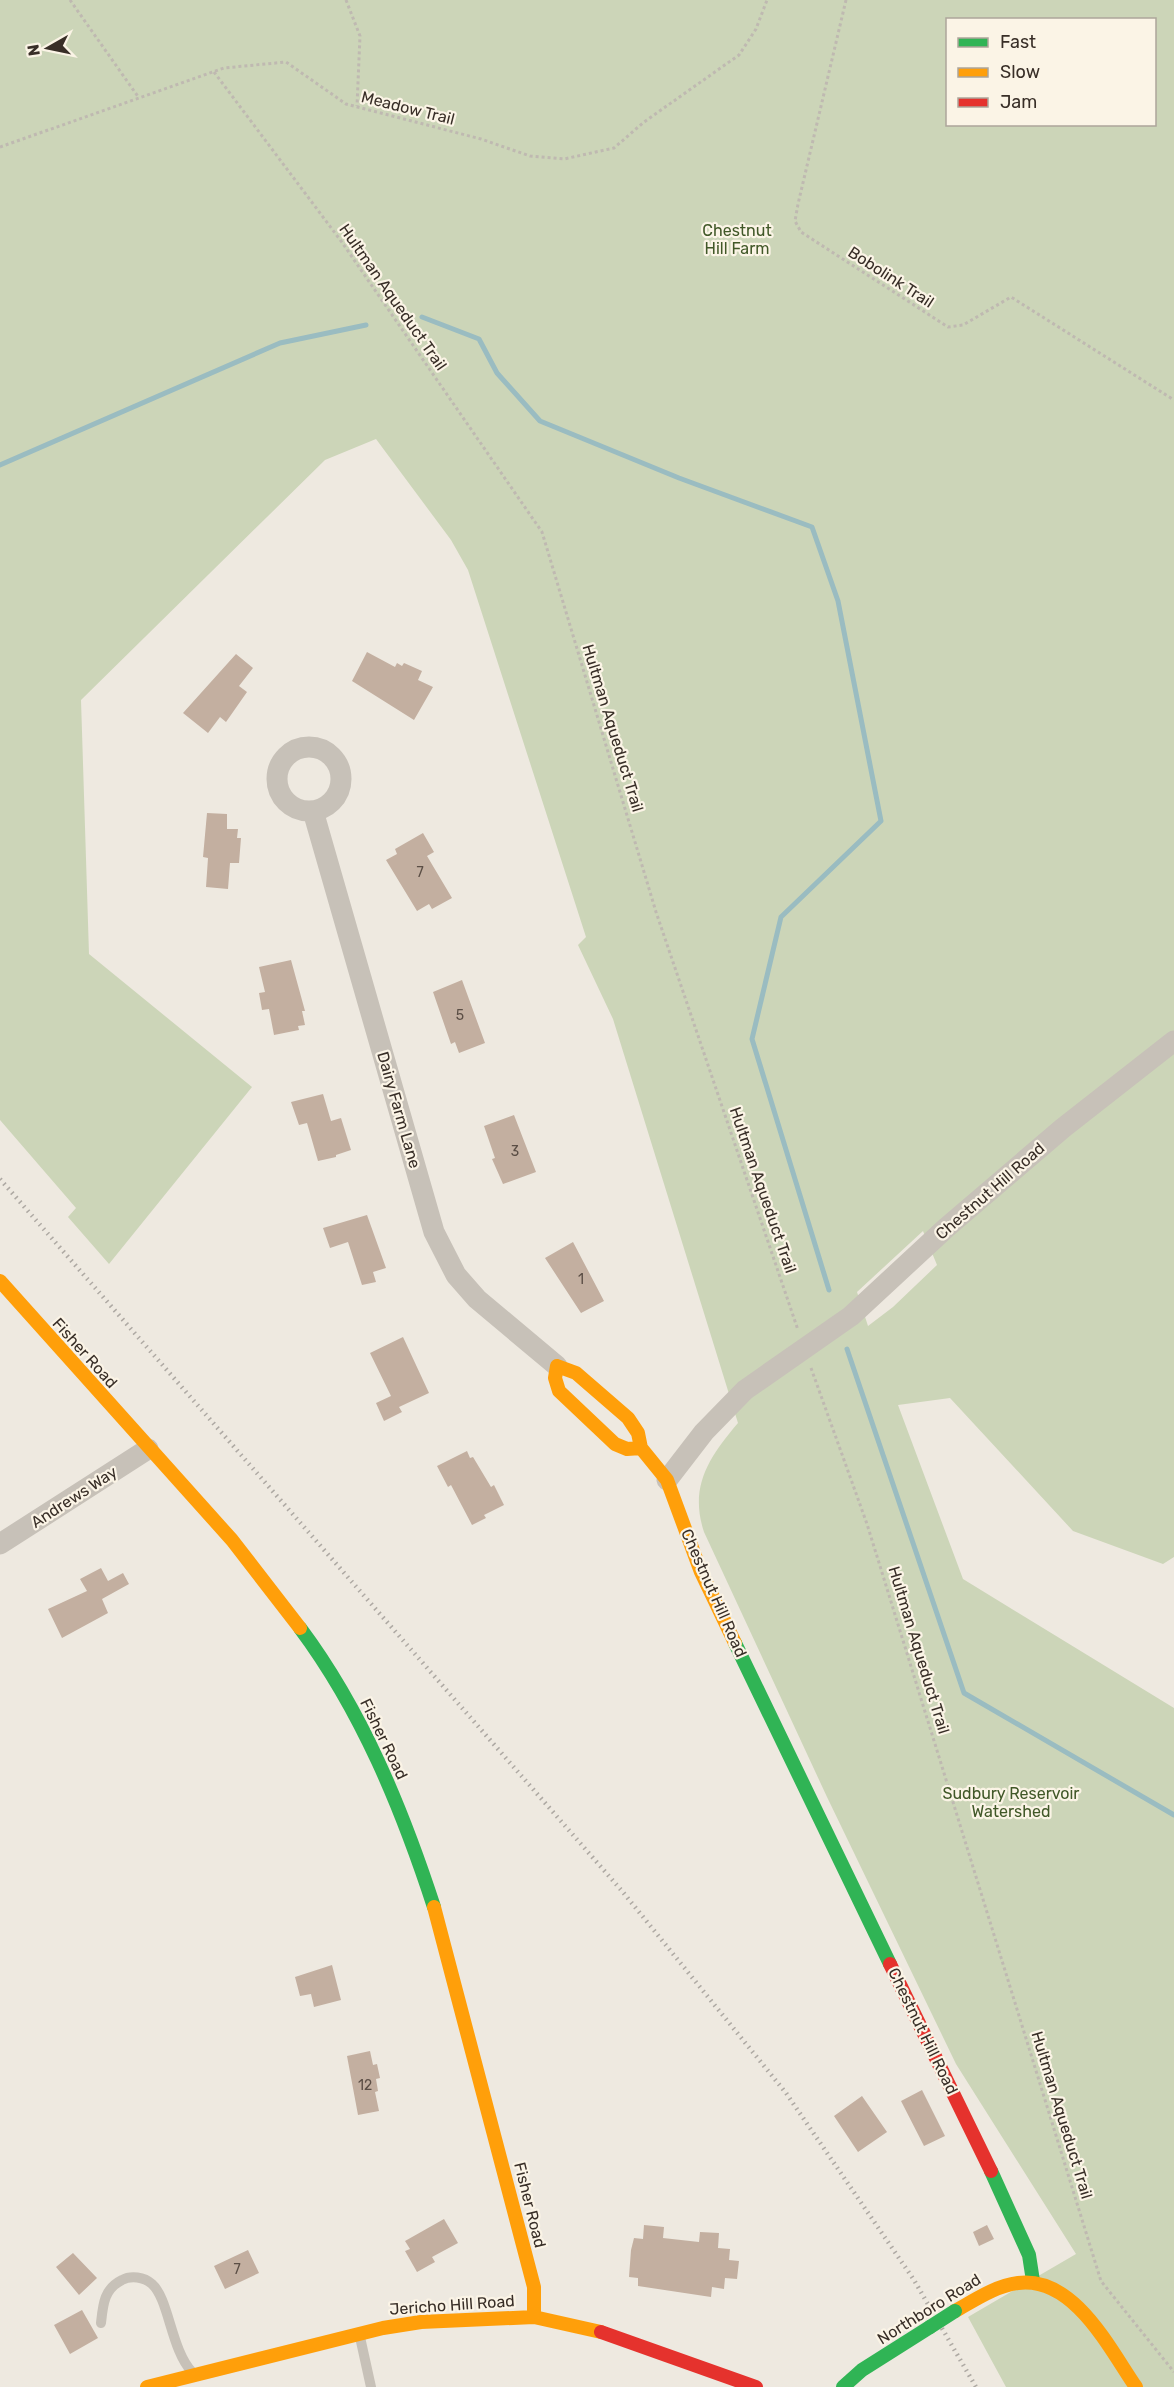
<svg xmlns="http://www.w3.org/2000/svg" width="1174" height="2387" viewBox="0 0 1174 2387" font-family="Rubik,sans-serif">
<rect width="100%" height="100%" fill="#eee9e0"/>
<path fill="#ccd5b8" fill-rule="evenodd" d="M0 0H1174V1557L1163 1564 1073 1531 950 1398 898 1405 963 1579 1174 1708V2387H1006L968 2317 1076 2254 956 2064 827 1797 704 1532C689 1487 709 1457 738 1423L613 1019 578 945 586 937 468 570 451 540 376 439 325 460 81 700 89 954 252 1087 109 1264 68 1217 76 1208 0 1120ZM948 20H1154V124H948ZM923 1231 937 1265 893 1307 868 1326 857 1292Z"/>
<g fill="none" stroke-linecap="round" stroke-linejoin="round">
<path stroke="#9abcc1" stroke-width="5" d="M422 317 479 339 497 373 540 421 679 478 812 527 838 601 881 821 781 917 752 1039 829 1290
M0 465 280 343 366 325
M847 1349 964 1693 1174 1815"/>
</g>
<path fill="#c3afa0" d="M367 652 395 667 397 663 402 666 404 663 422 671 418 680 433 687 414 720 352 681Z
M236 654 253 668 239 686 247 692 226 722 220 717 208 733 183 713Z
M207 813 227 814V829H238L237 838H241L239 863H230L228 889 206 887 208 858 203 857Z
M423 833 434 852 427 856 452 898 432 909 429 904 417 911 386 860 397 854 395 849Z
M291 960 305 1011H302L305 1025 298 1026 299 1030 274 1035 269 1009 262 1010 259 993 265 992 259 967Z
M462 980 485 1043 459 1053 455 1042 451 1044 433 992Z
M323 1094 331 1121 341 1118 351 1150 336 1155V1157L318 1161 307 1123 299 1125 291 1102Z
M514 1115 536 1172 503 1184 492 1159 495 1158 484 1126Z
M367 1215 386 1268 373 1272 376 1282 362 1285 348 1242 330 1248 323 1228Z
M573 1242 604 1301 581 1313 545 1258Z
M403 1337 429 1393 399 1407 402 1412 384 1421 376 1403 391 1396 370 1353Z
M467 1451 470 1458 473 1457 491 1487 494 1485 504 1505 484 1515 486 1518 472 1525 451 1485 448 1487 437 1466Z
M101 1568 108 1581 123 1573 129 1584 102 1599 108 1613 62 1638 48 1609 87 1591 80 1579Z
M332 1965 341 2000 314 2007 311 1994 300 1996 295 1977Z
M370 2051 373 2065 377 2064 380 2078 376 2079 378 2091 375 2092 379 2111 358 2115 347 2056Z
M922 2090 945 2136 924 2146 901 2101Z
M862 2096 887 2132 858 2152 834 2116Z
M444 2219 458 2243 432 2257 435 2262 417 2272 405 2251 410 2249 405 2241Z
M644 2225 664 2227 663 2238 699 2242 700 2232 719 2233 718 2248 730 2249 729 2260 739 2261 737 2279 725 2278 724 2289 712 2287 711 2297 638 2286V2278L629 2277 631 2250 634 2238 643 2239Z
M987 2225 994 2239 979 2246 973 2232Z
M248 2250 259 2273 225 2289 214 2266Z
M73 2253 97 2278 79 2295 56 2267Z
M82 2310 98 2338 70 2354 54 2325Z"/>
<g fill="none" stroke-linecap="round" stroke-linejoin="round">
<path stroke="#bfb9b1" stroke-width="3" stroke-dasharray="3 3" stroke-linecap="butt" d="M70 0 139 98
M346 0 360 36 357 106
M846 0 798 204 795 221 801 232 948 327 963 325 1011 297 1174 400
M214 72 341 241 542 532 656 912 798 1330
M0 147 224 68 286 62 346 104 481 139 530 156 564 159 614 148 644 122 739 55 756 29 767 0
M811 1368 867 1524 1101 2281 1174 2372"/>
<path stroke="#c7c1b8" stroke-width="10" d="M101 2323C103 2304 104 2289 122 2280 131 2275 144 2277 152 2284 169 2299 171 2350 192 2372
M360 2337 371 2387"/>
<path stroke="#c7c1b8" stroke-width="21" d="M277 779a32 32 0 1 1 64 0a32 32 0 1 1-64 0Z
M313 811 434 1232 456 1275 477 1299 557 1366
M667 1480 704 1432 745 1390 851 1316 946 1228 1063 1128 1174 1041
M0 1544 148 1449"/>
<path stroke="#30b455" stroke-width="14" d="M300 1628C362 1711 402 1809 434 1907
M735 1643 890 1964
M991 2171 1029 2255 1033 2281
M843 2387 862 2370 930 2327"/>
<path stroke="#ff9f0a" stroke-width="14" d="M0 1281 232 1540 300 1628
M641 1448 627 1449 615 1444 559 1391 555 1378 557 1366 576 1373 628 1418 638 1433 641 1448 667 1480 701 1572 735 1643
M434 1907 534 2287V2317
M955 2311C975 2300 995 2286 1018 2283 1074 2276 1109 2348 1136 2387
M147 2387 383 2328 421 2322 534 2317 601 2332"/>
<path stroke="#e5322d" stroke-width="14" d="M890 1964 991 2171
M601 2332 756 2387"/>
<path stroke="#aea9a3" stroke-width="4.5" stroke-dasharray="1.5 4.5" stroke-linecap="butt" d="M0 1179 622 1891 786 2093 914 2280 976 2387"/>
<path stroke="#30b455" stroke-width="14" d="M930 2327 955 2311"/>
</g>
<g text-anchor="middle" dominant-baseline="central" stroke-width="4.5" stroke-linejoin="round" paint-order="stroke">
<g font-size="14" fill="#5b4e45">
<text x="420" y="872">7</text>
<text x="460" y="1015">5</text>
<text x="515" y="1151">3</text>
<text x="581" y="1279">1</text>
<text x="365" y="2085">12</text>
<text x="237" y="2269">7</text>
</g>
<g font-size="16" fill="#382e27" stroke="#fbf4e6">
<text transform="translate(408 108) rotate(14)">Meadow Trail</text>
<text transform="translate(891 277) rotate(33)">Bobolink Trail</text>
<text transform="translate(393 297) rotate(55)">Hultman Aqueduct Trail</text>
<text transform="translate(613 728) rotate(73)">Hultman Aqueduct Trail</text>
<text transform="translate(399 1110) rotate(74)">Dairy Farm Lane</text>
<text transform="translate(763 1190) rotate(71)">Hultman Aqueduct Trail</text>
<text transform="translate(990 1191) rotate(-41)">Chestnut Hill Road</text>
<text transform="translate(85 1353) rotate(48)">Fisher Road</text>
<text transform="translate(74 1497) rotate(-33)">Andrews Way</text>
<text transform="translate(714 1593) rotate(66)">Chestnut Hill Road</text>
<text transform="translate(919 1650) rotate(73)">Hultman Aqueduct Trail</text>
<text transform="translate(384 1739) rotate(64)">Fisher Road</text>
<text transform="translate(923 2031) rotate(64)">Chestnut Hill Road</text>
<text transform="translate(1062 2115) rotate(73)">Hultman Aqueduct Trail</text>
<text transform="translate(530 2205) rotate(76)">Fisher Road</text>
<text transform="translate(452 2305) rotate(-4)">Jericho Hill Road</text>
<text transform="translate(929 2309) rotate(-32)">Northboro Road</text>
</g>
<g font-size="16" fill="#415828" stroke="#fbf4e6">
<text x="737" y="230">Chestnut<tspan x="737" dy="18">Hill Farm</tspan></text>
<text x="1011" y="1793">Sudbury Reservoir<tspan x="1011" dy="18">Watershed</tspan></text>
</g>
</g>
<rect x="946" y="18" width="210" height="108" fill="#fbf4e6" stroke="#ada59a" stroke-width="1.5"/>
<rect x="958" y="38" width="30" height="9" fill="#30b455" stroke="#ada59a" stroke-width="1.5"/>
<text x="1000" y="48" font-size="18" fill="#382e27">Fast</text>
<rect x="958" y="68" width="30" height="9" fill="#ff9f0a" stroke="#ada59a" stroke-width="1.5"/>
<text x="1000" y="78" font-size="18" fill="#382e27">Slow</text>
<rect x="958" y="98" width="30" height="9" fill="#e5322d" stroke="#ada59a" stroke-width="1.5"/>
<text x="1000" y="108" font-size="18" fill="#382e27">Jam</text>
<g transform="translate(48 48) rotate(261)" stroke="#fbf4e6" stroke-width="4.5" paint-order="stroke">
<path d="M0-4.5L10 22L0 15L-10 22Z" fill="#382e27"/>
<text y="-9" font-size="16" font-weight="bold" text-anchor="middle" fill="#382e27">N</text>
</g>
</svg>
